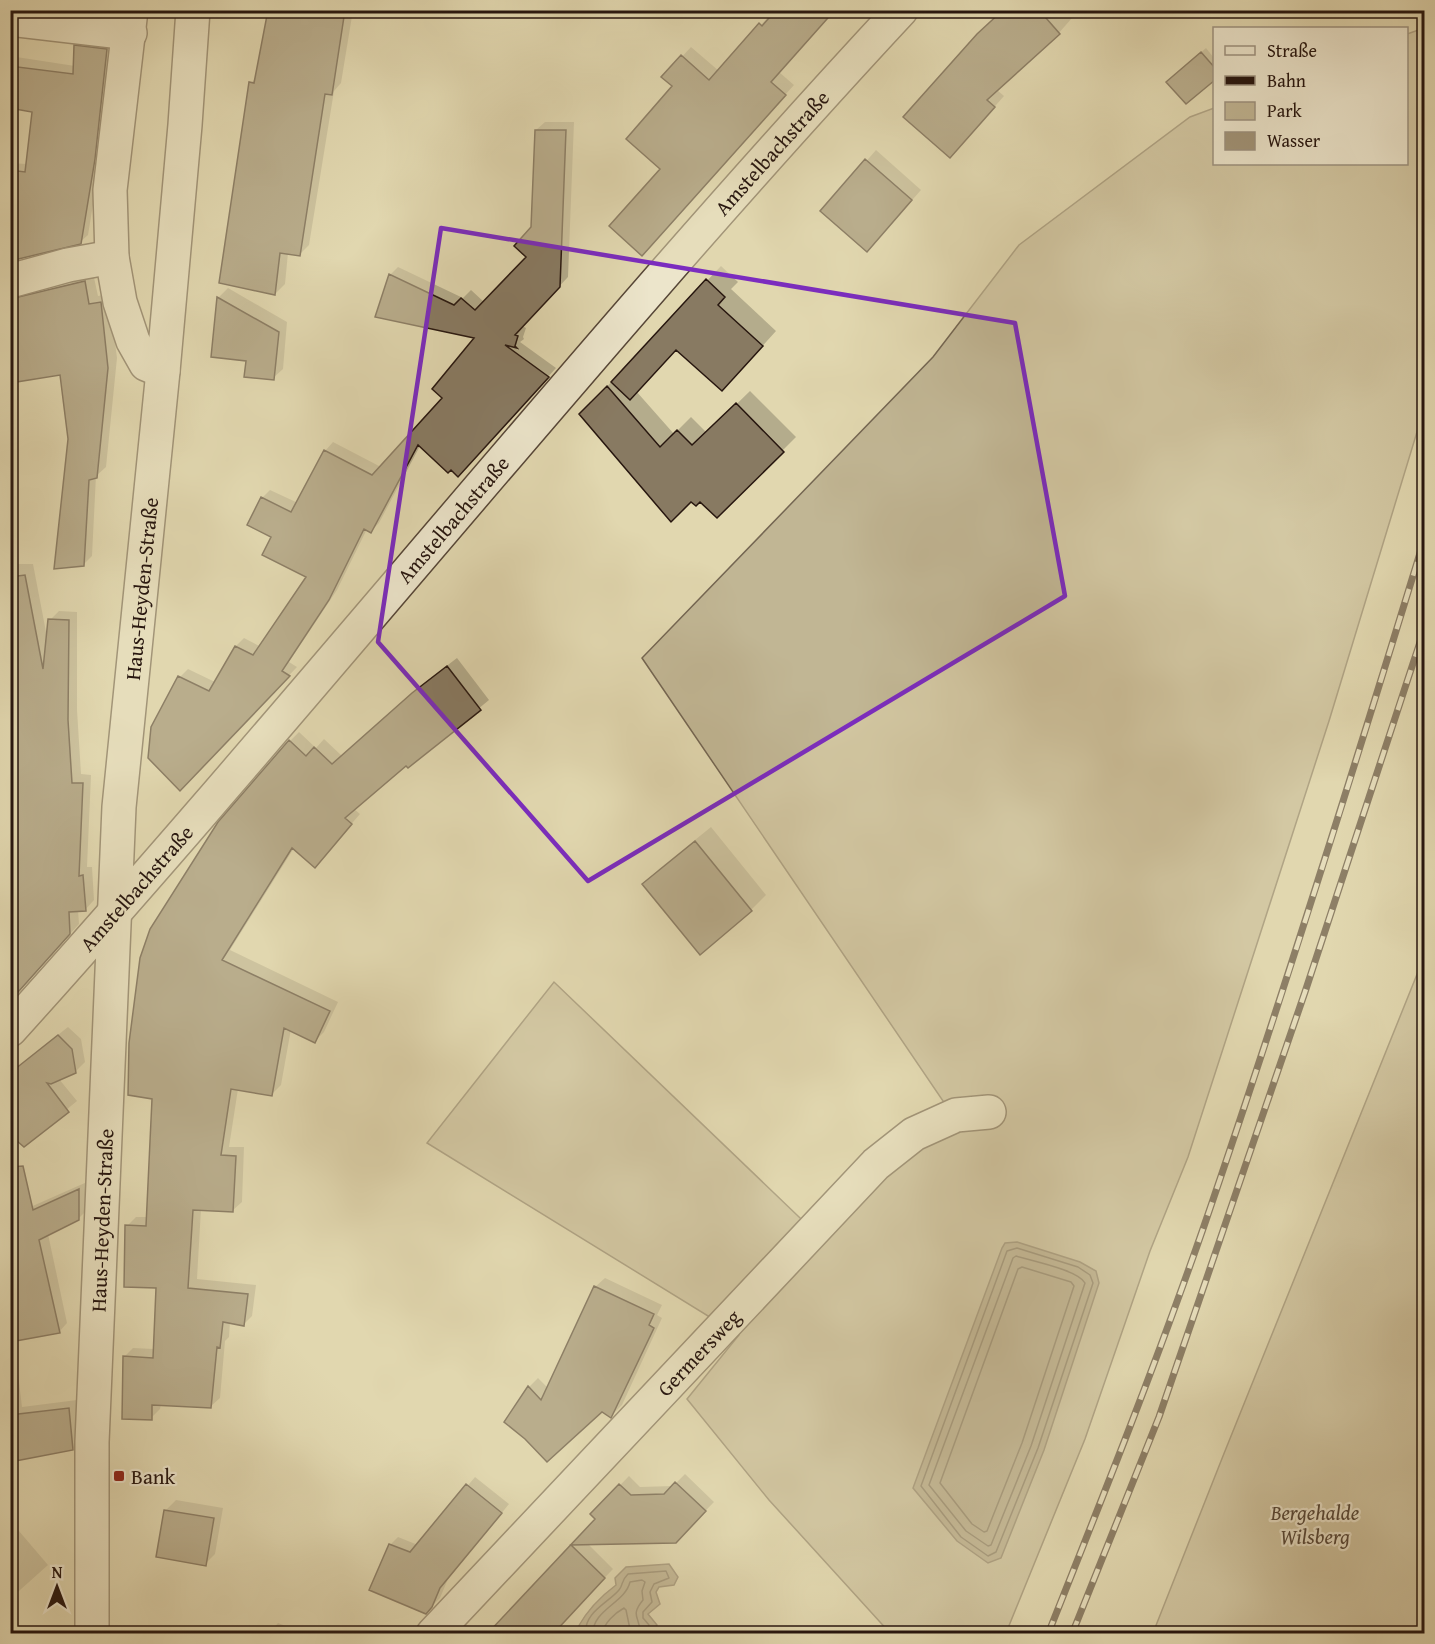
<svg xmlns="http://www.w3.org/2000/svg" width="1435" height="1644" viewBox="0 0 1435 1644" font-family="'Gentium Book Plus',serif">
<rect width="100%" height="100%" fill="#e1d7af"/>
<filter id="stains"><feTurbulence type="fractalNoise" baseFrequency=".00333" numOctaves="4"/><feColorMatrix values="0 0 0 0 .2 0 0 0 0 .09 0 0 0 0 .02 0 0 0 .5 -.17"/></filter>
<radialGradient id="worn" r=".72"><stop offset=".6" stop-color="#630" stop-opacity="0"/><stop offset="1" stop-color="#630" stop-opacity=".3"/></radialGradient>
<path fill="#c1b694" stroke="#746652" stroke-width="1.5" d="M1424 28V409L1329 721 1188 1157 1150 1251 1085 1439 1006 1633H890L769 1500 687 1399 739 1335 427 1143 554 982 823 1240 902 1157 958 1123 642 658 933 357 1019 245 1190 117 1214 108V164H1406L1407 34Z
M1424 957V1633H1153L1223 1456Z"/>
<path fill="#a29579" stroke="#71624f" stroke-width="1.5" d="M1017 1242 1080 1262 1096 1271 1099 1283 1044 1450 1001 1558 988 1563 957 1541 913 1488 1002 1248 1005 1243Z
M669 1564 678 1577 674 1585 659 1587 656 1592 660 1604 648 1614 657 1625 652 1633H580L578 1627C588 1609 600 1597 616 1585L615 1578 626 1567Z"/>
<path fill="#0003" d="M269 10H353L341 83 334 91 309 245 299 255 288 253 285 284 275 294 251 83 257 77Z
M1005 10H1079L1058 34 997 90 1004 96 960 146Z
M770 15 772 17 779 72 794 85 651 244 674 86 663 77 691 47 719 71Z
M83 39 113 42 102 150 88 235 80 242 10 260V163L27 164 34 111 10 106V56L75 66 76 46Z
M1206 48 1214 58V78L1173 77Z
M545 122H574L568 277 522 326 526 328 523 337 524 339 520 342 556 368 466 467 420 446 379 523 371 531 367 529 337 590 289 662 297 667 180 789 153 728 180 677 188 669 215 682 236 646 244 638 261 647 308 577 273 536 262 498 270 490 298 503 325 451 333 442 381 467 444 398 477 338 390 275 398 267 463 298 471 290 484 302 528 257 532 228 536 130Z
M876 150 921 190 877 240 823 211Z
M721 266 738 282 731 289 776 331 736 375 677 348 636 391 674 434 691 417 707 433 750 391 796 437 717 516 700 500 581 414Z
M93 273 98 296 109 294 117 358 106 467 96 476 92 556 83 565 61 373 10 382V289Z
M228 288 287 322 283 369 273 378 248 359 213 356 219 297Z
M10 564H33L47 637 50 620 59 611 77 612V710L81 774 91 775 87 867H92L94 900 85 910H78L79 924 29 979 10 997Z
M457 658 489 700 409 766 406 764 354 809 360 814 315 866 294 848 230 950 338 1002 324 1032 315 1041 291 1029 281 1085 272 1094 238 1089 229 1147H244L242 1202 232 1211 201 1209 197 1279 256 1285 252 1316 243 1325 230 1322 229 1337 225 1341 220 1398 210 1407 161 1404 160 1409 151 1418 124 1357 133 1348 155 1349 157 1287 127 1226 136 1217H148L153 1098 290 741 299 732 316 748 324 739 342 756 423 684Z
M711 827 766 895 751 910 644 885 659 869Z
M68 1027 81 1039 85 1062 75 1072 59 1079 77 1101 24 1145 15 1137 10 1141V1091L16 1068Z
M87 1182V1210L78 1219 48 1234 67 1323 59 1332 14 1340 22 1407 77 1400 81 1440 73 1449 10 1439V1216Z
M605 1278 662 1305 657 1315 662 1318 622 1405 611 1416 601 1410 547 1460 529 1387 538 1378 548 1388 595 1287Z
M685 1474 714 1502 676 1541 587 1543 613 1569 551 1634H489L597 1519 592 1514 629 1476 640 1487 673 1486Z
M475 1477 509 1504 448 1579 440 1598 425 1613 390 1545 398 1537 418 1545Z
M176 1500 223 1508 215 1554 205 1564 166 1510Z
M13 1524 48 1565 10 1599V1526Z
M278 1623 306 1634H268Z"/>
<g fill="none" stroke-linecap="round" stroke-linejoin="round">
<path stroke="#645644" stroke-width="1.5" d="M1017 1248 1078 1267 1090 1275 1093 1283 1038 1448 996 1552 988 1556 961 1537 921 1486 1007 1251Z
M1016 1256C1032 1261 1078 1270 1085 1283L1031 1446 991 1545 988 1546 966 1531 929 1485 1013 1258Z
M1022 1267 1071 1282 1074 1286 1022 1443 987 1531 984 1532 972 1524 940 1483 1018 1269Z
M586 1634C583 1613 608 1603 619 1590 624 1584 620 1582 628 1574L666 1571 669 1578 654 1584 650 1592 652 1602 643 1612V1618L649 1625 647 1634
M593 1634C592 1610 625 1603 630 1582L642 1580 645 1582 642 1591 643 1600C629 1617 641 1617 640 1634
M602 1634C604 1623 615 1613 624 1608L626 1610 631 1634"/>
</g>
<path fill="#887a62" stroke="#27160f" stroke-width="1.5" d="M268 10H345L332 95 325 94 300 256 280 253 275 295 219 283 249 82 254 83Z
M776 10H835L771 82 786 95 642 256 609 226 660 169 626 139 672 86 661 77 681 55 709 80 759 23 762 26Z
M1003 10H1039L1060 34 987 100 995 107 950 158 903 117 977 34Z
M74 45 107 49 95 159 81 244 10 261V170L25 172 32 112 10 108V66L73 74Z
M1201 52 1215 68V80L1186 104 1166 82Z
M535 130H566L560 287 515 335 518 336 515 346 517 348 505 345 549 377 458 477 451 470 448 473 418 445 371 533 364 529 329 600 282 671 290 676 180 791 148 758 151 727 178 676 209 691 235 646 253 655 306 577 262 555 271 537 247 525 261 497 291 512 324 450 372 475 442 398 432 389 474 338 375 317 389 274 454 305 461 298 475 310 526 257 514 246 531 227Z
M865 159 912 200 867 252 820 211Z
M706 279 725 297 718 305 763 346 722 391 676 350 630 400 611 382Z
M85 281 89 304 101 302 108 368 97 478 89 480 84 566 54 569 68 439 60 375 10 383V299Z
M217 297 279 332 274 380 244 377 246 361 211 357Z
M607 386 660 447 677 430 692 445 736 403 784 452 717 518 700 502 696 506 691 502 671 522 579 414Z
M25 575 43 669 48 619 69 620 68 720 72 783H83L79 876 83 875 86 911 69 912 70 934 10 1001V577Z
M447 666 481 710 408 768 406 766 345 818 352 824 315 868 292 848 222 960 330 1011 315 1043 284 1028 272 1096 231 1089 221 1155 236 1156 233 1212 193 1210 188 1288 248 1294 244 1326 223 1322 220 1348 217 1347 211 1408 152 1405V1420L122 1419 123 1356 153 1358 156 1288 124 1287 125 1225 146 1226 152 1099 128 1095 129 1043 140 958 150 929 218 822 289 740 306 756 314 747 332 764 412 693Z
M695 841 752 911 700 955 642 884Z
M58 1035 72 1049 76 1073 51 1084 47 1083 69 1112 24 1147 10 1135V1073Z
M23 1166 33 1210 79 1189V1220L39 1240 60 1333 10 1342V1167Z
M594 1286 654 1314 649 1325 654 1328 612 1416 611 1418 602 1412 547 1462 525 1439 504 1422 528 1386 541 1400Z
M69 1408 73 1450 10 1462V1415Z
M675 1482 706 1511 676 1543 571 1545 605 1578 553 1634H487L595 1519 590 1514 619 1484 631 1495 664 1494Z
M466 1484 502 1513 440 1588 432 1607 426 1614 369 1590 389 1544 410 1552Z
M164 1510 214 1518 206 1566 156 1557Z"/>
<g fill="none" stroke-linecap="round" stroke-linejoin="round">
<defs>
<g id="minor">
<path d="M131 10 110 190 112 257 120 302 133 341 146 364 163 371"/>
<path d="M10 19 130 33"/>
<path d="M10 281 68 265 112 257"/>
<path id="s1" d="M10 1030C312 695 593 341 901 10"/>
<path id="s2" d="M92 1634V1442L119 807 163 371 185 125 193 10"/>
<path id="s3" d="M433 1634 876 1164 914 1134 956 1115 989 1112"/>
</g>
</defs>
<use href="#minor" stroke="#564637" stroke-width="36"/>
<use href="#minor" stroke="#ece5cb" stroke-width="33"/>
<defs>
<path id="rail" d="M1048 1634C1102 1499 1156 1364 1204 1226 1282 999 1354 769 1424 540
M1072 1634 1159 1417 1305 992 1424 630"/>
</defs>
<use href="#rail" stroke="#27160f" stroke-width="7"/>
<use href="#rail" stroke="#ece5cb" stroke-width="4.5" stroke-dasharray="14" stroke-linecap="butt"/>
</g>
<path d="M0 0H1435V1644H0ZM441 228 1015 323 1065 596 588 881 378 642Z" fill="#e1d7af" fill-opacity=".55" fill-rule="evenodd"/>
<path fill="none" stroke="#7b2cbf" stroke-width="4.5" stroke-linejoin="round" d="M441 228 1015 323 1065 596 588 881 378 642Z"/>
<rect fill="#8f2418" stroke="#ece5cb" stroke-width="2" x="113" y="1470" width="12" height="12" rx="3"/>
<g text-anchor="middle" dominant-baseline="central" stroke-width="4.5" stroke-linejoin="round" paint-order="stroke">
<g font-size="21" fill="#27160f" stroke="#ece5cb">
<text stroke="none"><textPath href="#s1" startOffset="1162">Amstelbachstraße</textPath></text>
<text stroke="none"><textPath href="#s1" startOffset="676">Amstelbachstraße</textPath></text>
<text stroke="none"><textPath href="#s2" startOffset="1047">Haus-Heyden-Straße</textPath></text>
<text stroke="none"><textPath href="#s1" startOffset="190">Amstelbachstraße</textPath></text>
<text stroke="none"><textPath href="#s2" startOffset="414">Haus-Heyden-Straße</textPath></text>
<text stroke="none"><textPath href="#s3" startOffset="387">Germersweg</textPath></text>
</g>
<g font-size="21" fill="#27160f" stroke="#ece5cb" text-anchor="start">
<text x="131" y="1476">Bank</text>
</g>
<g font-size="21" font-style="italic" fill="#554637" stroke="#ece5cb">
<text x="1315" y="1512">Bergehalde<tspan x="1315" dy="24">Wilsberg</tspan></text>
</g>
</g>
<rect width="1435" height="1644" fill="none" stroke="#e1d7af" stroke-width="36"/>
<rect x="12" y="12" width="1411" height="1620" fill="none" stroke="#27160f" stroke-width="3"/>
<rect x="18" y="18" width="1399" height="1608" fill="none" stroke="#27160f" stroke-width="1.5"/>
<rect x="1213" y="27" width="195" height="138" fill="#ece5cb" stroke="#9d9280" stroke-width="1.5"/>
<rect x="1225" y="46" width="30" height="9" fill="#ece5cb" stroke="#9d9280" stroke-width="1.5"/>
<text x="1267" y="57" font-size="18" fill="#27160f">Straße</text>
<rect x="1225" y="76" width="30" height="9" fill="#27160f" stroke="#9d9280" stroke-width="1.5"/>
<text x="1267" y="87" font-size="18" fill="#27160f">Bahn</text>
<rect x="1225" y="102" width="30" height="18" fill="#c1b694" stroke="#9d9280" stroke-width="1.5"/>
<text x="1267" y="117" font-size="18" fill="#27160f">Park</text>
<rect x="1225" y="132" width="30" height="18" fill="#a29579" stroke="#9d9280" stroke-width="1.5"/>
<text x="1267" y="147" font-size="18" fill="#27160f">Wasser</text>
<g transform="translate(57 1587)" stroke="#ece5cb" stroke-width="4.5" paint-order="stroke">
<path d="M0-4.5L10 22L0 15L-10 22Z" fill="#27160f"/>
<text y="-9" font-size="16" font-weight="bold" text-anchor="middle" fill="#27160f">N</text>
</g>
<rect width="100%" height="100%" filter="url(#stains)"/>
<rect width="100%" height="100%" fill="url(#worn)"/>
</svg>
